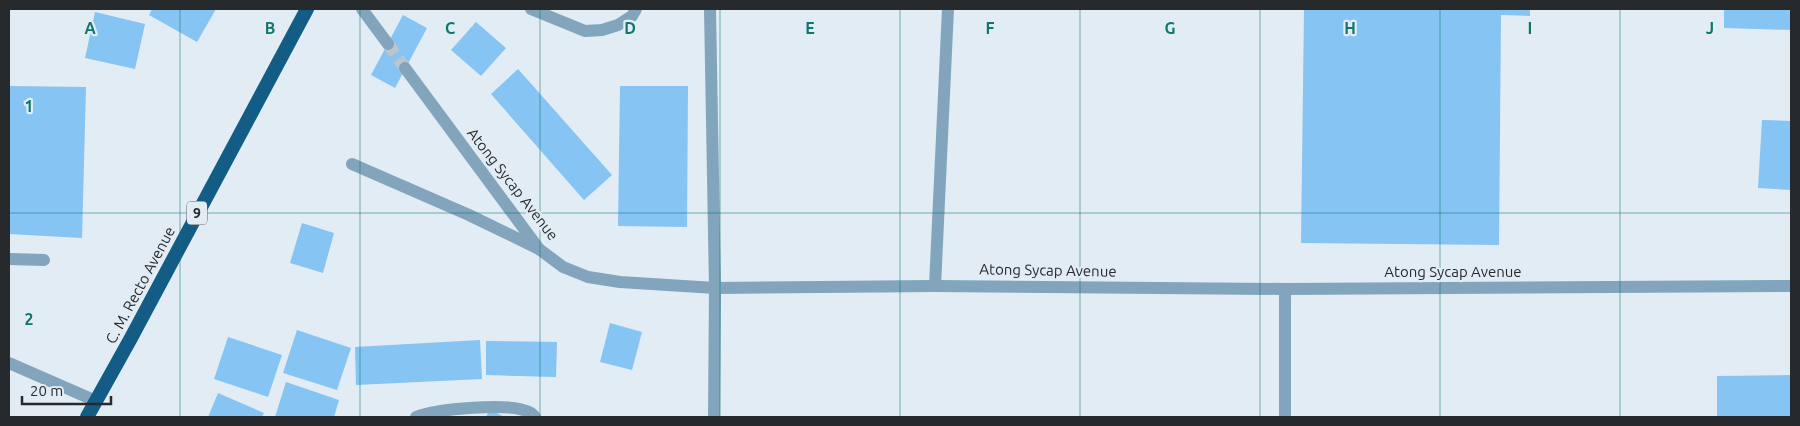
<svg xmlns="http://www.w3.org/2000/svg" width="1800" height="426" viewBox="0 0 1800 426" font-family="Ubuntu,sans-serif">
<rect width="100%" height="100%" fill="#e1ecf4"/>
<path fill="#85c4f3" d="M152 9H216L197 42 149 15Z
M1304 9H1530V16L1501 15 1499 245 1301 243Z
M1724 9H1791V30L1724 28Z
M95 12 145 24 135 69 85 58Z
M403 15 427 28 395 88 371 75Z
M476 22 506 48 481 76 451 50Z
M518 69 612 175 584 200 491 94Z
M9 86 86 87 82 238 9 234Z
M620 86H688L687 227 618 226Z
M1762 120 1791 121V190L1758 188Z
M302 223 334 233 323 273 290 263Z
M610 323 642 332 632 370 600 362Z
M297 330 351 348 337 390 283 373Z
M228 337 282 355 268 397 214 379Z
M480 340 482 379 356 385 355 347Z
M486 341 557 342 556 377 486 375Z
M1791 375V417H1717V376Z
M286 382 339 400 334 417H275Z
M218 393 264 413 262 417H208Z
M490 409 504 417H486Z"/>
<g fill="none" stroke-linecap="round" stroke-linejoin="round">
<path stroke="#bcc5cc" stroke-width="12" stroke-dasharray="12 6" stroke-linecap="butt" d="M388 44 405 68"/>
<path stroke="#82a4bd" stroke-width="12" d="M710 9 715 288
M352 164 469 215 539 249
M9 259 44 260
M935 286 948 9
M9 363 96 401
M416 417C436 409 510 402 529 412 532 413 533 415 535 417"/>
<path stroke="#82a4bd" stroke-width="12" d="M362 9 388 44
M531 9 585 31 602 30 618 25 632 16 636 9
M405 68 539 249 563 267 588 277 620 282 715 288 935 286 1285 289 1791 286
M1285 289V417
M714 417 715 288"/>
<path stroke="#125c86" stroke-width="14" d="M87 417 131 338 307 9"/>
</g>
<path fill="none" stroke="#0f766e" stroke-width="1" stroke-opacity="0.55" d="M180 9V417M360 9V417M540 9V417M720 9V417M900 9V417M1080 9V417M1260 9V417M1440 9V417M1620 9V417M9 213H1791"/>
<g text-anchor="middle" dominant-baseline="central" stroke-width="4.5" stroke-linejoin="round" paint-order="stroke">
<rect fill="#e1ecf4" stroke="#5e6469" stroke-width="1" x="187" y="201.5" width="20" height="23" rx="4"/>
<g font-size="14" font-weight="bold" fill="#262a2d">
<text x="197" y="213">9</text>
</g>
<g font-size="15" fill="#262a2d" stroke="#e1ecf4">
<text transform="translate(513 184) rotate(52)">Atong Sycap Avenue</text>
<text transform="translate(1048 270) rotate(1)">Atong Sycap Avenue</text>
<text x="1453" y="271">Atong Sycap Avenue</text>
<text transform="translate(140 285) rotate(-62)">C. M. Recto Avenue</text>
</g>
</g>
<g font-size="16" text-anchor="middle" font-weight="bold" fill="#0f766e" stroke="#e1ecf4" stroke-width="4.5" stroke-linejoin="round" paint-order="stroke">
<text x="90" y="34">A</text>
<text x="270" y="34">B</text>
<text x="450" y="34">C</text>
<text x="630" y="34">D</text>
<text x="810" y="34">E</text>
<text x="990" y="34">F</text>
<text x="1170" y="34">G</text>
<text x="1350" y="34">H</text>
<text x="1530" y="34">I</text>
<text x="1710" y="34">J</text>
<text x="29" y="112">1</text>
<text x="29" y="325">2</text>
</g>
<rect width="1800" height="426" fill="none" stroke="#262a2d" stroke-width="20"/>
<path d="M22 396v8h89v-8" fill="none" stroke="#262a2d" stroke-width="2.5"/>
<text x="30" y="396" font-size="15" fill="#262a2d" stroke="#e1ecf4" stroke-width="4" paint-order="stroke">20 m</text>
</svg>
